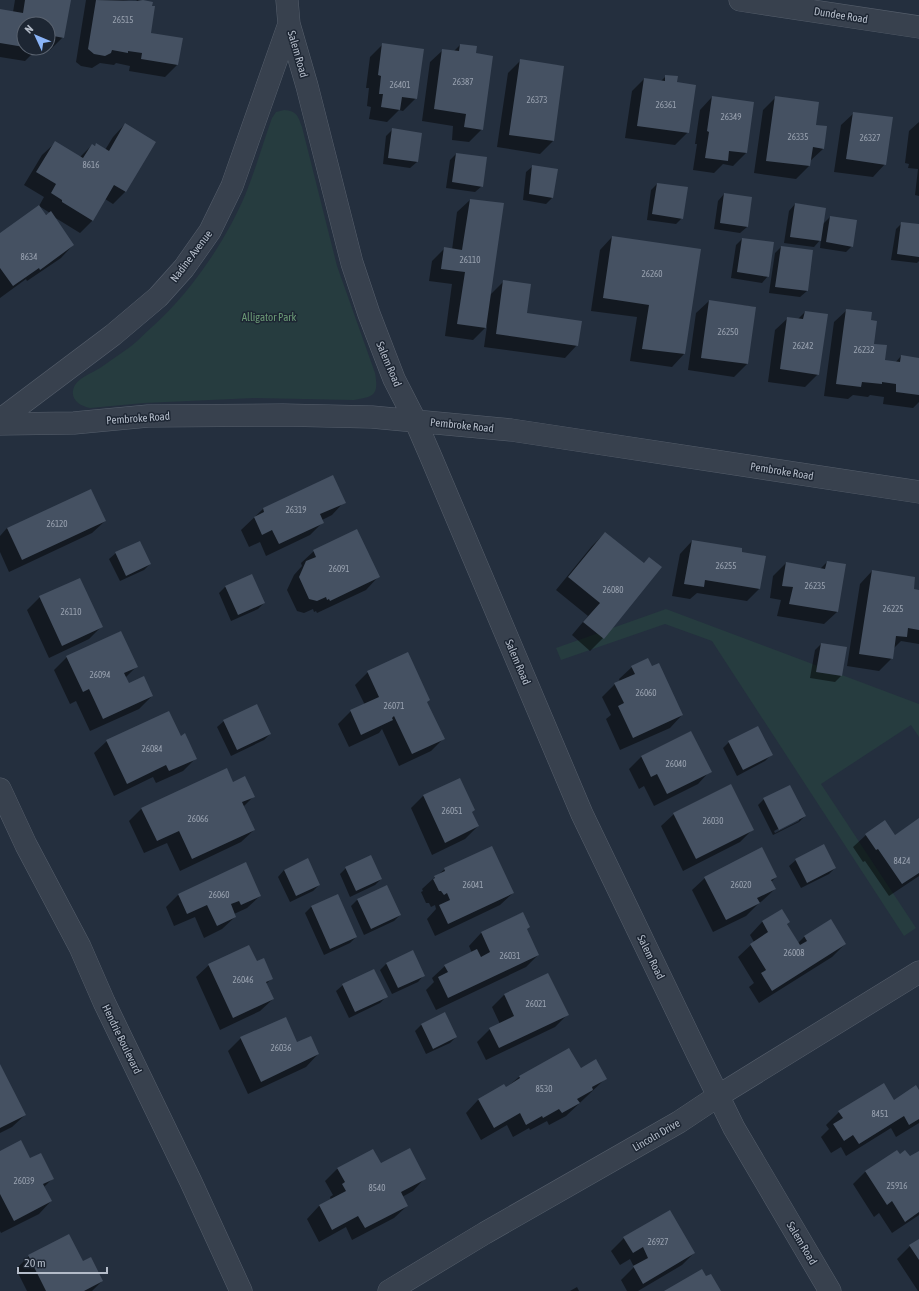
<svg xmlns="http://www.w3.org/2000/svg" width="919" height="1291" viewBox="0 0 919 1291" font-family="'Asap Condensed',sans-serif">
<rect width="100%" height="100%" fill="#242f3e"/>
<path fill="#263c3f" d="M284 110C297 111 298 116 302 127L337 266 375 373C379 395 374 397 354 400L254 398 144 403 90 408C79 406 68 398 75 385 80 377 92 373 100 368 110 361 120 354 130 347 138 341 145 333 152 327 191 292 226 241 246 193 256 168 263 143 272 118L276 112Z
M666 609 919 704V737L911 725 821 784 916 928 904 936 712 641 665 624 561 660 556 648Z"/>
<path fill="#0007" fill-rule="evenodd" d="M15 0H70L63 37 50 50 39 48H48V24H24V48H38L25 61 0 57V10L13 12Z
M86 0H123L136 2 137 0 152 3 150 34 177 65 165 77 129 71 130 66 116 63 114 65 100 63 92 68 81 66 76 62Z
M383 44 416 98 403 111 399 110 387 122 369 119 371 107 367 106 369 88H366L370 57Z
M460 45 482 129 469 142 452 140 453 126 422 121 430 62 443 50 454 51Z
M520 61 563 66 553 141 540 154 497 147 508 73Z
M666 76 676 83 688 132 675 145 625 138 632 91 644 79 661 81Z
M712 97 753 103 746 153 733 166 723 164 714 173 693 170 697 144H695L700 110Z
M776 97 815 126 823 149 810 161 809 166 796 179 754 173 763 110Z
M854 113 885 164 873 177 834 172 841 125Z
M919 122V196L915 195 918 169 908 168 909 164 905 163 909 131Z
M125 124 126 191 113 204 105 199 93 220 80 233 54 217 73 245 61 258 27 281 26 279 0 298V234L50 213 39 206 44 197 24 185 42 155 55 143 80 157 92 145 94 146 96 145 105 150 113 137Z
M393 129 417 162 410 168 383 164 386 136Z
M456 154 482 186 475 192 446 188 450 160Z
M533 166 552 198 546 204 523 200 526 172Z
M657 184 682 218 676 224 647 220 651 190Z
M724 194 751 198 747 227 740 233 714 229 718 201Z
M470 200 490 295 504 281 526 314 577 345 565 358 484 347 487 326 473 340 445 336 452 284 429 281 432 261 445 248 452 250 457 212Z
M795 204 822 225 830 217 852 246 846 252 820 248 821 239 814 247 784 243 789 211Z
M902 223 919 225V261L917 263 891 260 896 229Z
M612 237 700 250 684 354 672 367 630 361 637 317 591 311 600 250Z
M742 239 768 276 762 283 731 278 736 245Z
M781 247 812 251 807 291 800 297 769 293 775 253Z
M709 301 755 307 747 364 734 377 688 370 696 313Z
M847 310 870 321 873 345 884 361 895 363 901 356 919 359V402L913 408 883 404 884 397 870 395 868 397 853 395 848 399 824 396 834 322Z
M805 312 818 374 805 387 768 382 775 330 788 318 798 319Z
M333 477 344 502 332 515 322 520 323 522 310 535 266 556 260 542 249 547 241 530 263 509Z
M105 521 92 533 9 572 0 552V536L7 528Z
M605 533 644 564 660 567 603 638 590 651 572 635 588 616 556 590 592 546Z
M692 541 741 553 759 589 747 601 697 593 690 599 672 596 680 554Z
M314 551 378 577 366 590 317 613 316 611 314 612 313 609 304 613 297 611 287 590 294 575 302 566 301 563Z
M116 553 150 564 144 570 120 581 109 559Z
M827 562 837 612 824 624 777 616 781 600 770 598 773 576 786 563 820 569Z
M872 571 913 590 919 591V644L901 641 893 649 892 658 879 671 847 666 860 584Z
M252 575 264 603 258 609 231 621 219 593 225 587Z
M40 597 102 626 89 639 49 658 27 610Z
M120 632 136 667 125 678 128 684 152 696 139 709 90 731 76 701 70 704 54 670 67 657Z
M821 644 841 676 835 682 810 678 815 650Z
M632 667 682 715 670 728 620 750 606 719 611 715 602 697 615 684 620 682 619 679Z
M368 672 426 702 443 739 431 751 399 766 382 729 379 733 349 747 338 724 351 711 365 705 355 685Z
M224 721 270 734 264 740 231 756 217 727Z
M691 732 710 771 698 784 654 806 644 786 639 789 629 769 641 757Z
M180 737 196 758 183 771 156 783 153 777 114 796 94 753 107 741Z
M729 742 771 755 765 761 737 776 723 748Z
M233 783 253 797 243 807 254 830 241 842 180 871 167 843 144 853 129 821 142 808Z
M423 796 471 812 478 826 465 839 432 855 411 808Z
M764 799 805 816 799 822 773 835 758 805ZM799 818V821L775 833 774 831Z
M674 814 753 829 740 842 683 871 661 826Z
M919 819V876L889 896 865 861 863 862 853 847 866 835 885 822 894 836Z
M308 860 319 885 313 891 290 902 278 877 284 870Z
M796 860 835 868 829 874 801 888 789 866Z
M245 864 260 896 247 908 234 914 235 917 222 929 204 938 195 917 174 926 166 907 178 895Z
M346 868 381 879 375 885 350 897 340 874Z
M445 869 513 893 500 905 435 936 427 919 436 909 435 905 431 907 429 903H426L421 892 423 891 422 889 435 877 439 874Z
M776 877 771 882 775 889 762 901 758 904 746 916 713 932 692 890 705 878Z
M386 886 400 915 394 921 364 935 351 906 357 900Z
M337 895 356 937 350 943 324 955 305 913 311 907Z
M782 910 787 924 798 943 804 937 830 921 845 944 832 957 759 1003 749 987 754 983 738 957 754 942 750 935 762 922Z
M522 913 526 929 538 955 526 967 436 1010 426 990 434 982 432 978 445 966 472 953 469 946 481 933Z
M386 964 424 975 418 982 392 994 380 970Z
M209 965 272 978 266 984 273 999 260 1011 220 1030 196 977Z
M343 985 386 997 380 1003 349 1018 336 991Z
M504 995 567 1015 555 1027 486 1060 477 1042 490 1029 500 1024 492 1007Z
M445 1013 456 1037 450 1043 426 1054 415 1031 421 1025Z
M241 1038 297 1043 318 1054 306 1067 248 1094 228 1051Z
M0 1066 25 1115 12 1127 0 1133Z
M580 1069 605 1079 566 1116 549 1125 547 1121 530 1130 529 1128 513 1137 507 1125 481 1140 466 1113 478 1100 504 1086 506 1088 519 1077Z
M919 1091V1123L896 1137 891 1128 846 1156 841 1147 831 1153 821 1137 829 1129 826 1125 839 1112 894 1101Z
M0 1152 30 1159 52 1179 44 1187 51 1201 39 1214 1 1233 0 1231Z
M919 1152V1215L892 1233 879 1213 874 1217 853 1184 865 1172 899 1156 910 1158Z
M380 1165 425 1178 413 1191 402 1197 407 1206 394 1218 352 1240 346 1227 319 1242 307 1219 319 1206 331 1200 330 1197 333 1195 325 1181 338 1168Z
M624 1238 694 1253 682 1265 638 1291H627L621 1280 634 1267 630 1259 620 1265 611 1251Z
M919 1240V1291H918L897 1259 910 1246Z
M29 1256 82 1263 102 1281 92 1291H27L16 1269Z
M577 1287 579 1291H570Z"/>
<path fill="#455162" d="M25 0H71L64 38 48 35V24H24V47L0 43V9L23 13Z
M96 0 137 1 143 0 153 2 152 6H155L151 33 183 38 178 65 141 59 142 53 128 51V53L112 50 111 53 105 56 94 54 88 49Z
M382 43 424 49 417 99 402 97 400 110 381 107 383 94H379L381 76 378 75Z
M460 44 477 46 476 53 493 56 483 130 464 127 466 114 434 109 442 49 459 51Z
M520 59 564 66 554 141 509 135Z
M665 75 678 76 677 82 696 85 689 133 637 126 644 78 665 81Z
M712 96 754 102 747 153 729 151 728 161 705 158 709 132 707 131Z
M775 96 819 102 816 125 827 126 824 149 813 147 810 166 766 161Z
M853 112 893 117 886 165 846 159Z
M125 123 156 142 126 192 114 185 93 221 62 202V200L51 193 56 184 36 172 55 141 83 158 92 144 95 146 96 143 109 151Z
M392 128 422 133 418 162 388 158Z
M456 153 487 157 483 187 452 182Z
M532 165 558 169 553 198 529 194Z
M657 183 688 187 683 219 652 214Z
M724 193 752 197 748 227 720 223Z
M470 199 504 203 486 328 457 324 465 272 441 269 444 247 462 250Z
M795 203 826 208 821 241 790 237Z
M39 205 46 215 51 211 74 245 40 270 39 268 13 286 0 268V233Z
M830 216 857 220 853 247 826 242Z
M901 222 919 224V257L897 254Z
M612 236 701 249 685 354 642 349 649 305 603 298Z
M742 238 774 242 769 277 737 272Z
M781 246 813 250 808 291 775 287Z
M503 280 531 284 527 313 582 321 578 346 496 334Z
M709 300 756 307 748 364 701 358Z
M846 309 872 312 871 320 877 321 874 344 887 345 885 360 900 362 901 355 919 358V395L896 392V384L882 382V384L862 382 861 387 836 384Z
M805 311 828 314 819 375 780 369 787 317 803 319Z
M333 475 346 503 320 514 324 523 279 544 272 530 262 535 254 517 264 512 263 508Z
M91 489 106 521 22 560 7 528Z
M357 529 380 577 330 601 329 599 327 600 326 597 317 601 309 599 299 577 306 561 316 557 313 550Z
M605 532 644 563 649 557 662 567 604 639 583 622 600 603 568 577Z
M692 540 742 548V552L766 556 760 589 705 580 704 587 684 584Z
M140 541 151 564 126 576 115 552Z
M827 561 846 564 838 612 789 604 793 587 782 586 786 562 825 569Z
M872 570 915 577 914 589 919 590V630L908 628 907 637 896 636 893 659 859 654Z
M252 574 265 603 238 615 225 586Z
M80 578 103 627 62 646 39 596Z
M121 631 138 667 124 673 129 683 144 676 153 696 103 719 89 689 83 692 66 656Z
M821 643 847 647 842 676 816 672Z
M408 652 430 700 427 702 445 739 412 754 394 716 392 718 393 720 361 735 350 710 379 697 367 671Z
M648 658 652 666 659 663 683 715 633 738 618 706 624 703 614 683 635 674 631 666Z
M257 704 271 734 237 750 223 720Z
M169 711 181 736 185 733 197 759 169 771 166 765 127 784 106 740Z
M758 726 773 755 743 770 728 741Z
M691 731 712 772 667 794 657 774 651 777 641 756Z
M227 768 233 782 245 776 255 797 242 802 255 830 192 859 179 831 157 841 141 808Z
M460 778 475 810 472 812 479 826 445 843 423 795Z
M731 784 754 830 696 859 673 813Z
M790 785 806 816 779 830 763 798Z
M919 818V873L902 884 878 849 876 850 865 834 885 820 895 835Z
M824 844 836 868 807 883 795 859Z
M492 846 514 893 448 924 439 905 450 900 447 893 444 895 441 891H439L433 879 435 878 434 876 445 871 444 868Z
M762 847 777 877 771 880 776 889 757 898 760 903 726 920 704 877Z
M371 855 382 879 356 891 345 867Z
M308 858 320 885 296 896 284 870Z
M246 862 261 896 241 905 239 901 231 904 236 917 217 926 207 905 187 914 178 894Z
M387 885 401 915 371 929 357 899Z
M338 894 357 937 330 949 311 906Z
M782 909 790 922 787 924 800 945 807 941 804 936 831 919 846 944 772 991 761 973 766 970 750 944 768 932 762 921Z
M523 912 530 927 527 929 539 955 448 998 438 977 448 972 444 965 477 949 481 957 490 952 481 932Z
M249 945 257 961 264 958 273 979 266 982 274 999 233 1018 208 964Z
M413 950 425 976 398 988 386 963Z
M374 969 388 997 355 1012 342 984Z
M548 973 569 1015 499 1048 489 1028 514 1016 504 994Z
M445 1012 457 1037 433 1049 421 1024Z
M286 1017 297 1042 311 1036 319 1054 261 1082 240 1037Z
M569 1048 581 1068 596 1059 607 1079 592 1087 593 1090 577 1099 580 1103 562 1113 559 1109 543 1118 542 1116 526 1125 520 1113 494 1128 478 1099 504 1084 506 1087 520 1078 519 1076Z
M0 1064 26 1115 0 1128Z
M884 1083 894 1100 916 1085 919 1090V1119L909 1125 904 1116 859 1144 853 1135 844 1141 833 1124 843 1118 838 1111Z
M21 1140 30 1158 41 1153 54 1179 43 1184 52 1201 14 1221 0 1194V1151Z
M410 1148 426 1179 401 1192 408 1206 365 1228 358 1216 332 1230 319 1205 346 1191 342 1184 345 1182 337 1168 373 1149 381 1163Z
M897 1150 900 1154 905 1150 910 1156 919 1151V1212L905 1222 892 1201 887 1205 865 1171Z
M670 1210 695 1253 643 1284 633 1266 648 1258 643 1247 633 1253 623 1237Z
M69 1234 83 1261 91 1257 103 1281 84 1291H46L28 1255Z
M919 1239V1260L909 1245Z
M702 1269 706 1276 711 1274 721 1291H664Z"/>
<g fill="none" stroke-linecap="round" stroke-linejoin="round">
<defs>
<path id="minor" d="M287 0 289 24 307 86 352 263 369 314 394 379 415 420 431 457 582 814 697 1053 734 1128 830 1291
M740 0 919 27
M0 420 113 335 158 297 184 268 210 231 232 186 289 24
M0 424 74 423 148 416 283 415 372 417 511 430 919 492
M0 789 26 845 80 947 104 1002 191 1182 241 1291
M389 1291 485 1233 679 1122 718 1096 919 972"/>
</defs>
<use href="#minor" stroke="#565f6c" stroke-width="23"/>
<use href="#minor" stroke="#38414e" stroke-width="22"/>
</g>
<g text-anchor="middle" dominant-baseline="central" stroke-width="3" stroke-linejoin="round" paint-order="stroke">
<g font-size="9" fill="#98a1af">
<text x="123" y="20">26515</text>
<text x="463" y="82">26387</text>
<text x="400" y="85">26401</text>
<text x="537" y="100">26373</text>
<text x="666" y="105">26361</text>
<text x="731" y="117">26349</text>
<text x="798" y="137">26335</text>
<text x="870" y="138">26327</text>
<text x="91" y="165">8616</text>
<text x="29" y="257">8634</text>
<text x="470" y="260">26110</text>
<text x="652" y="274">26260</text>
<text x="728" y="332">26250</text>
<text x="803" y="346">26242</text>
<text x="864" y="350">26232</text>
<text x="296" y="510">26319</text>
<text x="57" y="524">26120</text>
<text x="726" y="566">26255</text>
<text x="339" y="569">26091</text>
<text x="815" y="586">26235</text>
<text x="613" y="590">26080</text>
<text x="893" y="609">26225</text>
<text x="71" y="612">26110</text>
<text x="100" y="675">26094</text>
<text x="646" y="693">26060</text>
<text x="394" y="706">26071</text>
<text x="152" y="749">26084</text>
<text x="676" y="764">26040</text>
<text x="452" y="811">26051</text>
<text x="198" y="819">26066</text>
<text x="713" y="821">26030</text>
<text x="902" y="861">8424</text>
<text x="473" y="885">26041</text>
<text x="741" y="885">26020</text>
<text x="219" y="895">26060</text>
<text x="794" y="953">26008</text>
<text x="510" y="956">26031</text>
<text x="243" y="980">26046</text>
<text x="536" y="1004">26021</text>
<text x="281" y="1048">26036</text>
<text x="544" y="1089">8530</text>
<text x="880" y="1114">8451</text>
<text x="24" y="1181">26039</text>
<text x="897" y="1186">25916</text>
<text x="377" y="1188">8540</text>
<text x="658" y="1242">26927</text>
</g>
<g font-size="11" fill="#b4bcc9" stroke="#1d2633">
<text transform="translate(841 15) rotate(9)">Dundee Road</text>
<text transform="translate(298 54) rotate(74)">Salem Road</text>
<text transform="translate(191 256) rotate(-53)">Nadine Avenue</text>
<text transform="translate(389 364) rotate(67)">Salem Road</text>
<text transform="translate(138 418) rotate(-4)">Pembroke Road</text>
<text transform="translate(462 425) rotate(6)">Pembroke Road</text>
<text transform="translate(782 471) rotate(9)">Pembroke Road</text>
<text transform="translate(518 662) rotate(67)">Salem Road</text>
<text transform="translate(651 957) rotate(64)">Salem Road</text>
<text transform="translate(122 1039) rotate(64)">Hendrie Boulevard</text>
<text transform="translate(656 1135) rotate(-30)">Lincoln Drive</text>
<text transform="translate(802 1243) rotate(59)">Salem Road</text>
</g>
<g font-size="11" fill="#6b9a76" stroke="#1d2633">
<text x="269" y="317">Alligator Park</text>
</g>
</g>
<g transform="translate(36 36) rotate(314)"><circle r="19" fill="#1d2633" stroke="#59626f"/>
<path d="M0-3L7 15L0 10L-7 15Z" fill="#8ab4f8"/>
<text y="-6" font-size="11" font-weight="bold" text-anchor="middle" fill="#b4bcc9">N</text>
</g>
<path d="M18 1267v6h89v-6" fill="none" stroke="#b4bcc9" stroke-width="2"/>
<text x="24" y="1267" font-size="12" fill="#b4bcc9" stroke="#1d2633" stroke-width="3" paint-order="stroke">20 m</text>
</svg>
